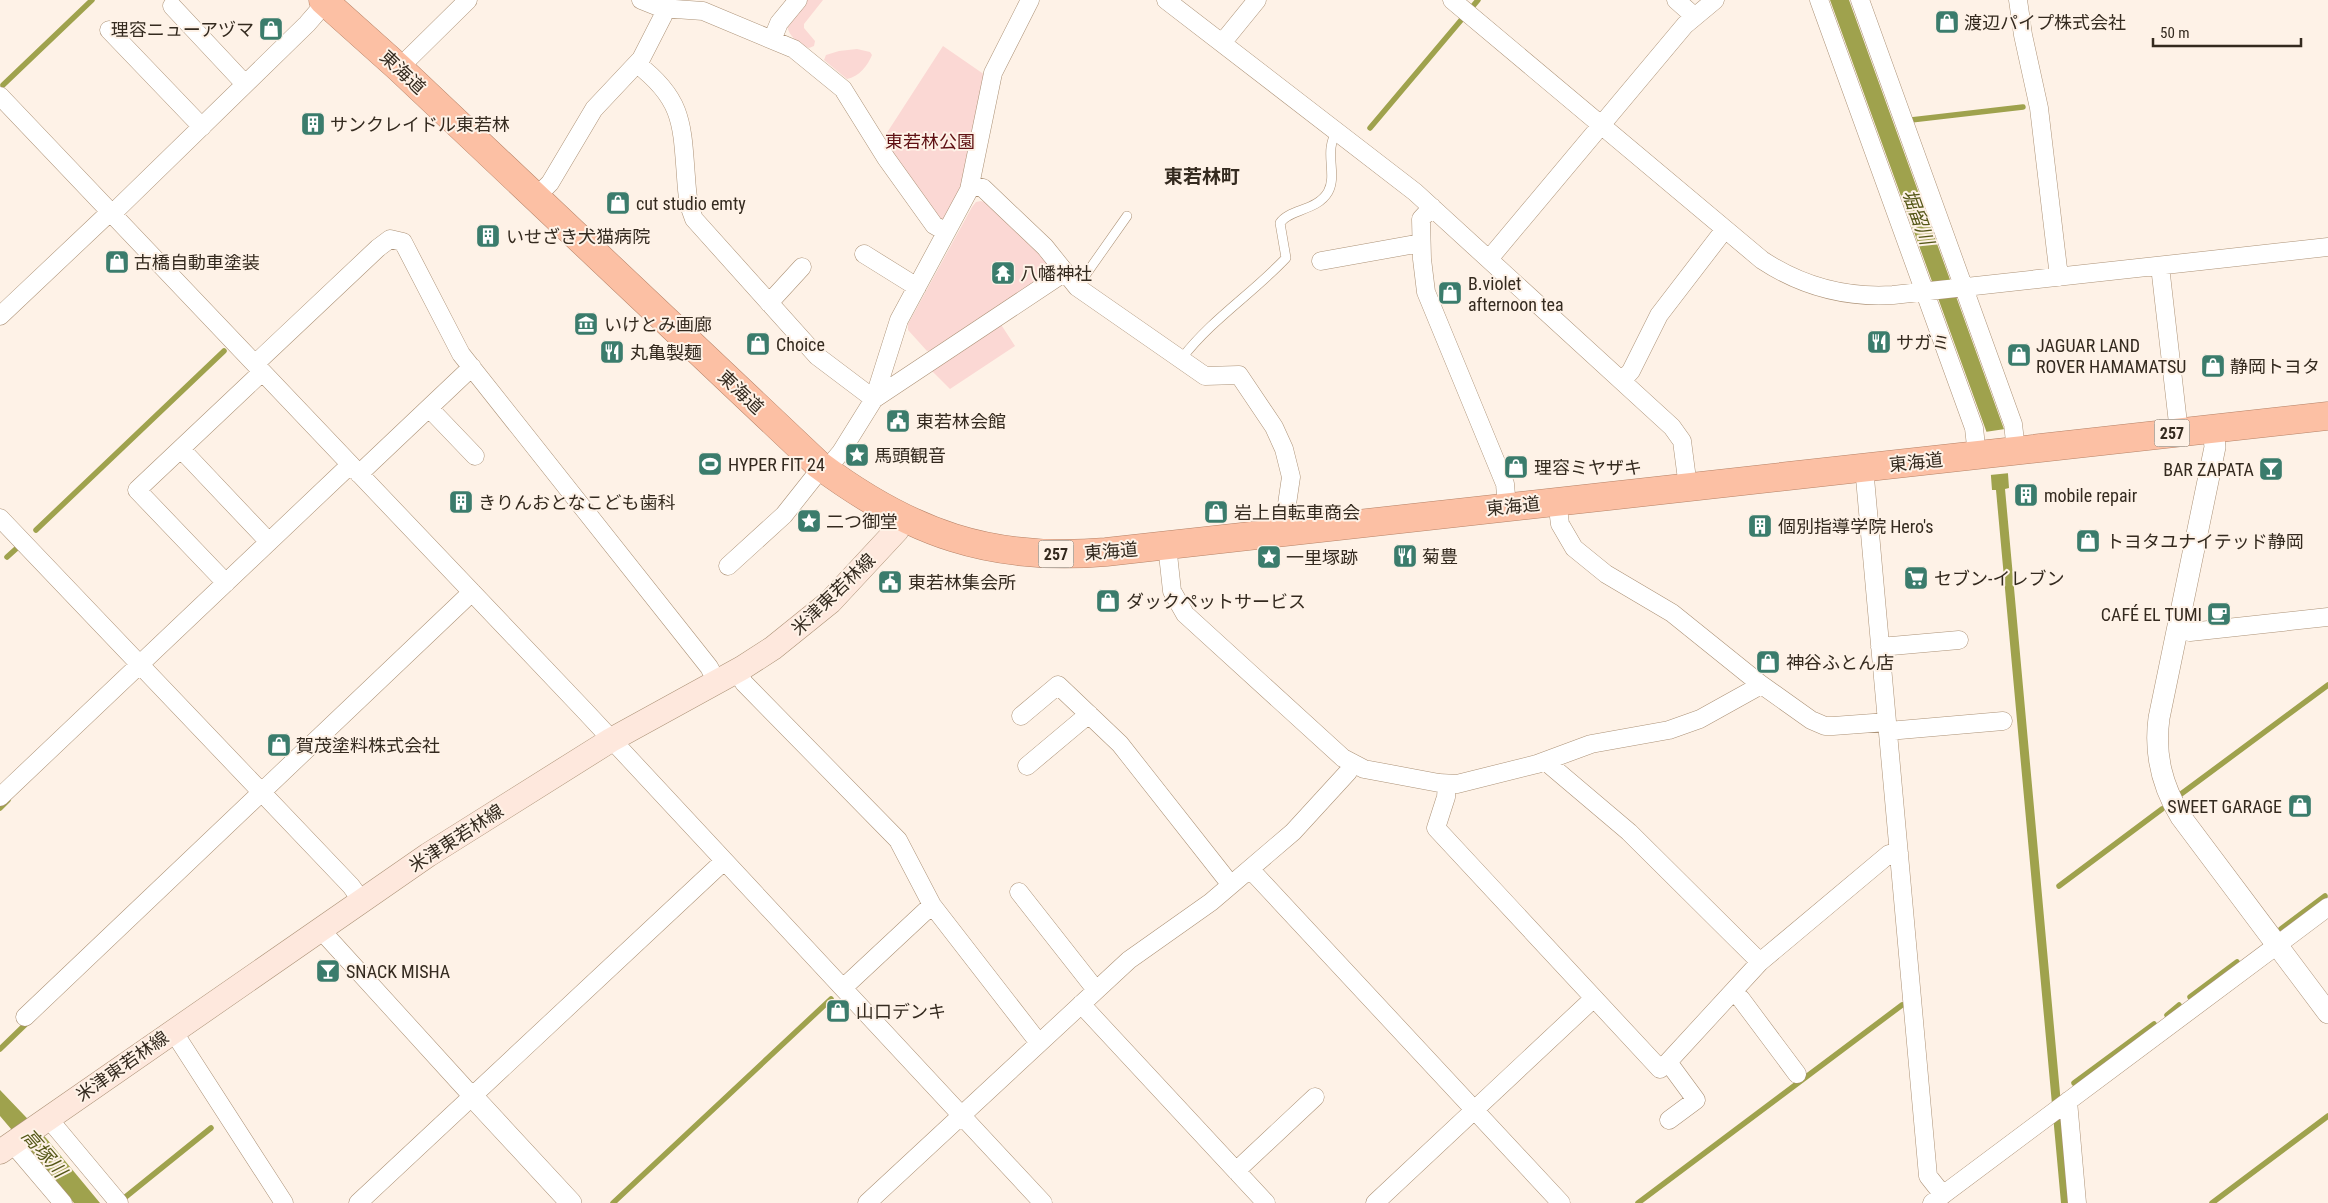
<svg xmlns="http://www.w3.org/2000/svg" width="2328" height="1203" viewBox="0 0 2328 1203" font-family="'Roboto Condensed','Noto Sans JP',sans-serif">
<rect width="100%" height="100%" fill="#fef2e7"/>
<path fill="#fbd8d4" d="M805 0H823L804 24V28L815 41 814 46 809 48C799 45 788 35 787 25Z
M943 46 985 75 962 188 943 223 881 142Z
M857 49 870 52 872 55C868 65 859 77 847 79L824 60 826 55 839 51Z
M981 201 987 203 1039 253 1046 262 1047 273 933 350 927 351 908 330V324L972 207 976 202Z
M1000 323 1015 346 950 389 930 369Z"/>
<path fill="#9fa24d" d="M1830 0H1849L2005 432 2009 488 2005 489 2070 1203H2061L1996 490H1992L1988 436Z
M0 1090 46 1138 100 1203H74L0 1116Z"/>
<path fill="#fef2e7" d="M2005 429 2010 473 1990 475 1985 432Z"/>
<g fill="none" stroke-linecap="round" stroke-linejoin="round">
<path stroke="#9fa24d" stroke-width="5.5" d="M1473 6 1478 0
M3 85 92 0
M1911 120 2023 107
M1370 128 1462 19
M36 530 224 351
M7 557 17 548
M2181 794 2328 685
M0 808 8 800
M2059 886 2162 809
M2281 929 2325 896
M2190 997 2237 962
M2167 1015 2179 1005
M0 1049 30 1020
M2074 1083 2154 1024
M123 1199 211 1128
M613 1203 831 999
M1638 1203 1902 1005
M2212 1203 2328 1116"/>
<defs>
<path id="service" d="M1077 287 1127 216
M1182 358C1212 319 1252 294 1286 258L1280 223C1289 209 1317 211 1328 192 1338 174 1323 151 1337 132"/>
<path id="minor" d="M641 0 661 8 703 11 794 49 843 89 886 158 934 225 946 232
M1166 0 1415 192 1672 427 1682 441 1688 487
M1452 0 1762 260C1803 287 1845 298 1893 295L2328 247
M1676 0 1694 16
M1819 0 1974 428 1977 455
M1860 0 2013 424 2016 450
M2018 0 2023 35 2039 108 2059 277
M172 6 245 84
M109 30 202 127
M772 40 779 23 798 0
M1222 43 1257 0
M637 64C683 99 682 124 686 177 687 192 688 205 694 219L817 356 874 399 1065 272
M399 68 468 0
M0 96 585 711 1043 1203
M970 185 983 188 1045 247 1077 287 1205 376 1239 375 1274 427 1284 449 1291 477 1286 511 1289 531
M536 197 550 183 594 109 641 59 663 16 664 8
M1432 207 1421 219 1422 259 1426 292 1505 484 1507 507
M112 214 307 24 326 2
M864 254 917 287
M1489 259 1685 25 1715 0
M1321 261 1421 243
M2160 266 2179 432
M769 303 802 267
M0 316 110 212
M255 364 378 248 390 239 403 242 461 354 709 667 717 682
M1622 381 1631 371 1659 315 1725 229
M429 408 475 456
M181 449 269 542
M1864 467 1928 1176 1943 1195
M826 470 841 452 874 399 899 320 969 190 993 73 1030 0
M359 474 472 367
M1557 501 1560 524 1574 548 1606 574 1672 613 1759 683 1811 720 1825 726H1833L1887 722
M0 518 351 886 361 900
M1167 545 1172 591 1185 614 1343 758 1364 769 1439 783 1457 784 1537 764 1591 744 1669 730 1700 719 1754 689 1759 683
M728 566 784 515 822 467
M226 583 137 490 262 372
M2178 630 2190 632 2328 617
M1880 647 1959 640
M737 671 744 683 898 840 932 905 1039 1043
M1021 716 1058 685 1120 744 1231 885
M1888 731 2003 721
M1549 760 1551 766 1629 832 1760 962
M1027 766 1089 714
M1447 784 1446 797 1436 828 1660 1069 1668 1062 1760 962 1889 854 1899 853
M0 797 350 465
M1250 869 1561 1203
M1019 892 1096 990
M320 929 472 1096
M843 988 932 905
M1733 992 1741 999 1797 1074
M1081 1004 1266 1203
M25 1017 472 592
M173 1031 284 1203
M1668 1062 1696 1100 1669 1120
M2068 1101 2077 1203
M48 1118 119 1203
M12 1143 63 1203
M1236 1171 1315 1097
M358 1203 724 861
M867 1203 1129 960 1211 902 1293 832 1348 772 1352 764
M1375 1203 1594 998
M1932 1203 2328 907"/>
<path id="tertiary" d="M2213 428 2215 447 2159 718C2154 755 2162 786 2181 817L2328 1013
M472 1096 571 1203"/>
<path id="secondary" d="M0 1152 428 855 611 740 742 668 773 648 830 602 897 530 903 518"/>
<path id="trunk" d="M323 0 399 68 819 465C910 533 991 562 1106 552L2328 416"/>
</defs>
<use href="#service" stroke="#ac9277" stroke-width="10"/>
<use href="#minor" stroke="#ac9277" stroke-width="19"/>
<use href="#tertiary" stroke="#ac9277" stroke-width="22"/>
<use href="#secondary" stroke="#ac9277" stroke-width="25"/>
<use href="#trunk" stroke="#b58267" stroke-width="29"/>
<use href="#service" stroke="#fff" stroke-width="9"/>
<use href="#minor" stroke="#fff" stroke-width="18"/>
<use href="#tertiary" stroke="#fff" stroke-width="21"/>
<use href="#secondary" stroke="#fee8dd" stroke-width="24"/>
<use href="#trunk" stroke="#fcc0a4" stroke-width="28"/>
</g>
<defs>
<symbol id="shop-square" viewBox="-11 -11 22 22"><rect x="-9" y="-9" width="18" height="18" rx="4" fill="#3b7c6c" stroke="#fef2e7"/><path d="M-5-2.5h2.3a2.7 3.5 0 0 1 5.4 0H5L5.5 6h-11ZM-1.5-2.5h3a1.5 2.3 0 0 0-3 0Z" fill="#fff"/></symbol>
<symbol id="building-square" viewBox="-11 -11 22 22"><rect x="-9" y="-9" width="18" height="18" rx="4" fill="#3b7c6c" stroke="#fef2e7"/><path d="M-4-6H4V6H1V3H-1V6H-4ZM-2.5-4.3h1.7v1.8h-1.7ZM.8-4.3h1.7v1.8H.8ZM-2.5-1h1.7V.8h-1.7ZM.8-1h1.7V.8H.8Z" fill="#fff"/></symbol>
<symbol id="temple-square" viewBox="-11 -11 22 22"><rect x="-9" y="-9" width="18" height="18" rx="4" fill="#3b7c6c" stroke="#fef2e7"/><path d="M0-6L5-2H3V0L6.5 2.5H4V6H1.5V3h-3V6H-4V2.5H-6.5L-3 0V-2H-5Z" fill="#fff"/></symbol>
<symbol id="museum-square" viewBox="-11 -11 22 22"><rect x="-9" y="-9" width="18" height="18" rx="4" fill="#3b7c6c" stroke="#fef2e7"/><path d="M0-6L6-3V-2H-6V-3ZM-5-1h2V3h-2ZM-1-1h2V3h-2ZM3-1h2V3H3ZM-6 4H6V6H-6Z" fill="#fff"/></symbol>
<symbol id="restaurant-square" viewBox="-11 -11 22 22"><rect x="-9" y="-9" width="18" height="18" rx="4" fill="#3b7c6c" stroke="#fef2e7"/><path d="M-5-6h1v4h1v-4h1v4h1v-4h1v5L-1.5 .5V6h-2V.5L-5-1ZM5-6V6H3V1.5H1.5Q1.5-4 5-6Z" fill="#fff"/></symbol>
<symbol id="civic-square" viewBox="-11 -11 22 22"><rect x="-9" y="-9" width="18" height="18" rx="4" fill="#3b7c6c" stroke="#fef2e7"/><path d="M-.6-6.5H3V-4.5H.6V-3L4-1V1h2V6H-6V1h2V-1L-.6-3ZM-1.2 2.5V6h2.4V2.5Z" fill="#fff"/></symbol>
<symbol id="sight-square" viewBox="-11 -11 22 22"><rect x="-9" y="-9" width="18" height="18" rx="4" fill="#3b7c6c" stroke="#fef2e7"/><path d="M0-6L1.8-2.2L6-1.7L2.9 1.2L3.7 5.4L0 3.3L-3.7 5.4L-2.9 1.2L-6-1.7L-1.8-2.2Z" fill="#fff"/></symbol>
<symbol id="stadium-square" viewBox="-11 -11 22 22"><rect x="-9" y="-9" width="18" height="18" rx="4" fill="#3b7c6c" stroke="#fef2e7"/><path d="M0-5a6.5 5 0 1 0 0 10a6.5 5 0 1 0 0-10ZM-3.5-1.8h7v3.6h-7Z" fill="#fff"/></symbol>
<symbol id="bar-square" viewBox="-11 -11 22 22"><rect x="-9" y="-9" width="18" height="18" rx="4" fill="#3b7c6c" stroke="#fef2e7"/><path d="M-6-5H6L.8 .8V4.5H3.5V6h-7V4.5H-.8V.8Z" fill="#fff"/></symbol>
<symbol id="supermarket-square" viewBox="-11 -11 22 22"><rect x="-9" y="-9" width="18" height="18" rx="4" fill="#3b7c6c" stroke="#fef2e7"/><path d="M-6-5.5h2.5l.6 2H6L4.5 2H-2.5L-4.4-4H-6ZM-1.5 3.2a1.3 1.3 0 1 0 .1 0ZM3 3.2a1.3 1.3 0 1 0 .1 0Z" fill="#fff"/></symbol>
<symbol id="cafe-square" viewBox="-11 -11 22 22"><rect x="-9" y="-9" width="18" height="18" rx="4" fill="#3b7c6c" stroke="#fef2e7"/><path d="M-5.5-4.5H6V0H3Q3 3.5 0 3.5H-2.5Q-5.5 3.5-5.5 0ZM3-3.2v2h1.7v-2ZM-6 4.5H4V6H-6Z" fill="#fff"/></symbol>
</defs>
<g fill-rule="evenodd">
<use href="#shop-square" x="1933" y="8" width="28" height="28"/>
<use href="#shop-square" x="257" y="15" width="28" height="28"/>
<use href="#building-square" x="299" y="110" width="28" height="28"/>
<use href="#shop-square" x="604" y="189" width="28" height="28"/>
<use href="#building-square" x="474" y="222" width="28" height="28"/>
<use href="#shop-square" x="103" y="248" width="28" height="28"/>
<use href="#temple-square" x="989" y="259" width="28" height="28"/>
<use href="#shop-square" x="1436" y="279" width="28" height="28"/>
<use href="#museum-square" x="572" y="310" width="28" height="28"/>
<use href="#restaurant-square" x="1865" y="328" width="28" height="28"/>
<use href="#shop-square" x="744" y="330" width="28" height="28"/>
<use href="#restaurant-square" x="598" y="338" width="28" height="28"/>
<use href="#shop-square" x="2005" y="341" width="28" height="28"/>
<use href="#shop-square" x="2199" y="352" width="28" height="28"/>
<use href="#civic-square" x="884" y="407" width="28" height="28"/>
<use href="#sight-square" x="843" y="441" width="28" height="28"/>
<use href="#stadium-square" x="696" y="450" width="28" height="28"/>
<use href="#shop-square" x="1502" y="453" width="28" height="28"/>
<use href="#bar-square" x="2257" y="455" width="28" height="28"/>
<use href="#building-square" x="2012" y="481" width="28" height="28"/>
<use href="#building-square" x="447" y="488" width="28" height="28"/>
<use href="#shop-square" x="1202" y="498" width="28" height="28"/>
<use href="#sight-square" x="795" y="507" width="28" height="28"/>
<use href="#building-square" x="1746" y="512" width="28" height="28"/>
<use href="#shop-square" x="2074" y="527" width="28" height="28"/>
<use href="#restaurant-square" x="1391" y="542" width="28" height="28"/>
<use href="#sight-square" x="1255" y="543" width="28" height="28"/>
<use href="#supermarket-square" x="1902" y="564" width="28" height="28"/>
<use href="#civic-square" x="876" y="568" width="28" height="28"/>
<use href="#shop-square" x="1094" y="587" width="28" height="28"/>
<use href="#cafe-square" x="2205" y="600" width="28" height="28"/>
<use href="#shop-square" x="1754" y="648" width="28" height="28"/>
<use href="#shop-square" x="265" y="731" width="28" height="28"/>
<use href="#shop-square" x="2286" y="792" width="28" height="28"/>
<use href="#bar-square" x="314" y="957" width="28" height="28"/>
<use href="#shop-square" x="824" y="997" width="28" height="28"/>
</g>
<g text-anchor="middle" dominant-baseline="central" stroke-width="4" stroke-linejoin="round" paint-order="stroke">
<g fill="#fef2e7" stroke="#71665b" stroke-width="1">
<rect x="2154.5" y="419.5" width="35" height="27" rx="4"/>
<rect x="1038.5" y="540.5" width="35" height="27" rx="4"/>
</g>
<g font-size="16" font-weight="bold" fill="#342a1f">
<text x="2172" y="433">257</text>
<text x="1056" y="554">257</text>
</g>
<g font-size="18" fill="#342a1f" stroke="#fef2e7" text-anchor="start">
<text x="1964" y="22">渡辺パイプ株式会社</text>
<text x="254" y="29" text-anchor="end">理容ニューアヅマ</text>
<text x="330" y="124">サンクレイドル東若林</text>
<text x="636" y="203">cut studio emty</text>
<text x="506" y="236">いせざき犬猫病院</text>
<text x="134" y="262">古橋自動車塗装</text>
<text x="1020" y="273">八幡神社</text>
<text x="1468" y="283">B.violet<tspan x="1468" dy="21">afternoon tea</tspan></text>
<text x="604" y="324">いけとみ画廊</text>
<text x="1896" y="342">サガミ</text>
<text x="776" y="344">Choice</text>
<text x="2036" y="345">JAGUAR LAND<tspan x="2036" dy="21">ROVER HAMAMATSU</tspan></text>
<text x="630" y="352">丸亀製麺</text>
<text x="2230" y="366">静岡トヨタ</text>
<text x="916" y="421">東若林会館</text>
<text x="874" y="455">馬頭観音</text>
<text x="728" y="464">HYPER FIT 24</text>
<text x="1534" y="467">理容ミヤザキ</text>
<text x="2254" y="469" text-anchor="end">BAR ZAPATA</text>
<text x="2044" y="495">mobile repair</text>
<text x="478" y="502">きりんおとなこども歯科</text>
<text x="1234" y="512">岩上自転車商会</text>
<text x="826" y="521">二つ御堂</text>
<text x="1778" y="526">個別指導学院 Hero's</text>
<text x="2106" y="541">トヨタユナイテッド静岡</text>
<text x="1422" y="556">菊豊</text>
<text x="1286" y="557">一里塚跡</text>
<text x="1934" y="578">セブン-イレブン</text>
<text x="908" y="582">東若林集会所</text>
<text x="1126" y="601">ダックペットサービス</text>
<text x="2202" y="614" text-anchor="end">CAFÉ EL TUMI</text>
<text x="1786" y="662">神谷ふとん店</text>
<text x="296" y="745">賀茂塗料株式会社</text>
<text x="2282" y="806" text-anchor="end">SWEET GARAGE</text>
<text x="346" y="971">SNACK MISHA</text>
<text x="856" y="1011">山口デンキ</text>
</g>
<g font-size="18" fill="#342a1f" stroke="#fef2e7">
<text transform="translate(403 72) rotate(43)">東海道</text>
<text transform="translate(741 392) rotate(43)">東海道</text>
<text transform="translate(1916 462) rotate(-6)">東海道</text>
<text transform="translate(1513 506) rotate(-6)">東海道</text>
<text transform="translate(1111 551) rotate(-5)">東海道</text>
<text transform="translate(833 594) rotate(-44)">米津東若林線</text>
<text transform="translate(456 838) rotate(-33)">米津東若林線</text>
<text transform="translate(122 1066) rotate(-35)">米津東若林線</text>
</g>
<g font-size="18" fill="#5f1013" stroke="#fef2e7">
<text x="930" y="141">東若林公園</text>
</g>
<g font-size="19" font-weight="bold" fill="#342a1f" stroke="#fef2e7">
<text x="1202" y="176">東若林町</text>
</g>
<g font-size="19" font-style="italic" fill="#555718" stroke="#fef2e7">
<text transform="translate(1918 217) rotate(70)">堀留川</text>
<text transform="translate(44 1153) rotate(49)">高塚川</text>
</g>
</g>
<path d="M2153 38v8h148v-8" fill="none" stroke="#342a1f" stroke-width="2.5"/>
<text x="2160" y="38" font-size="15" fill="#342a1f" stroke="#fef2e7" stroke-width="4" paint-order="stroke">50 m</text>
</svg>
